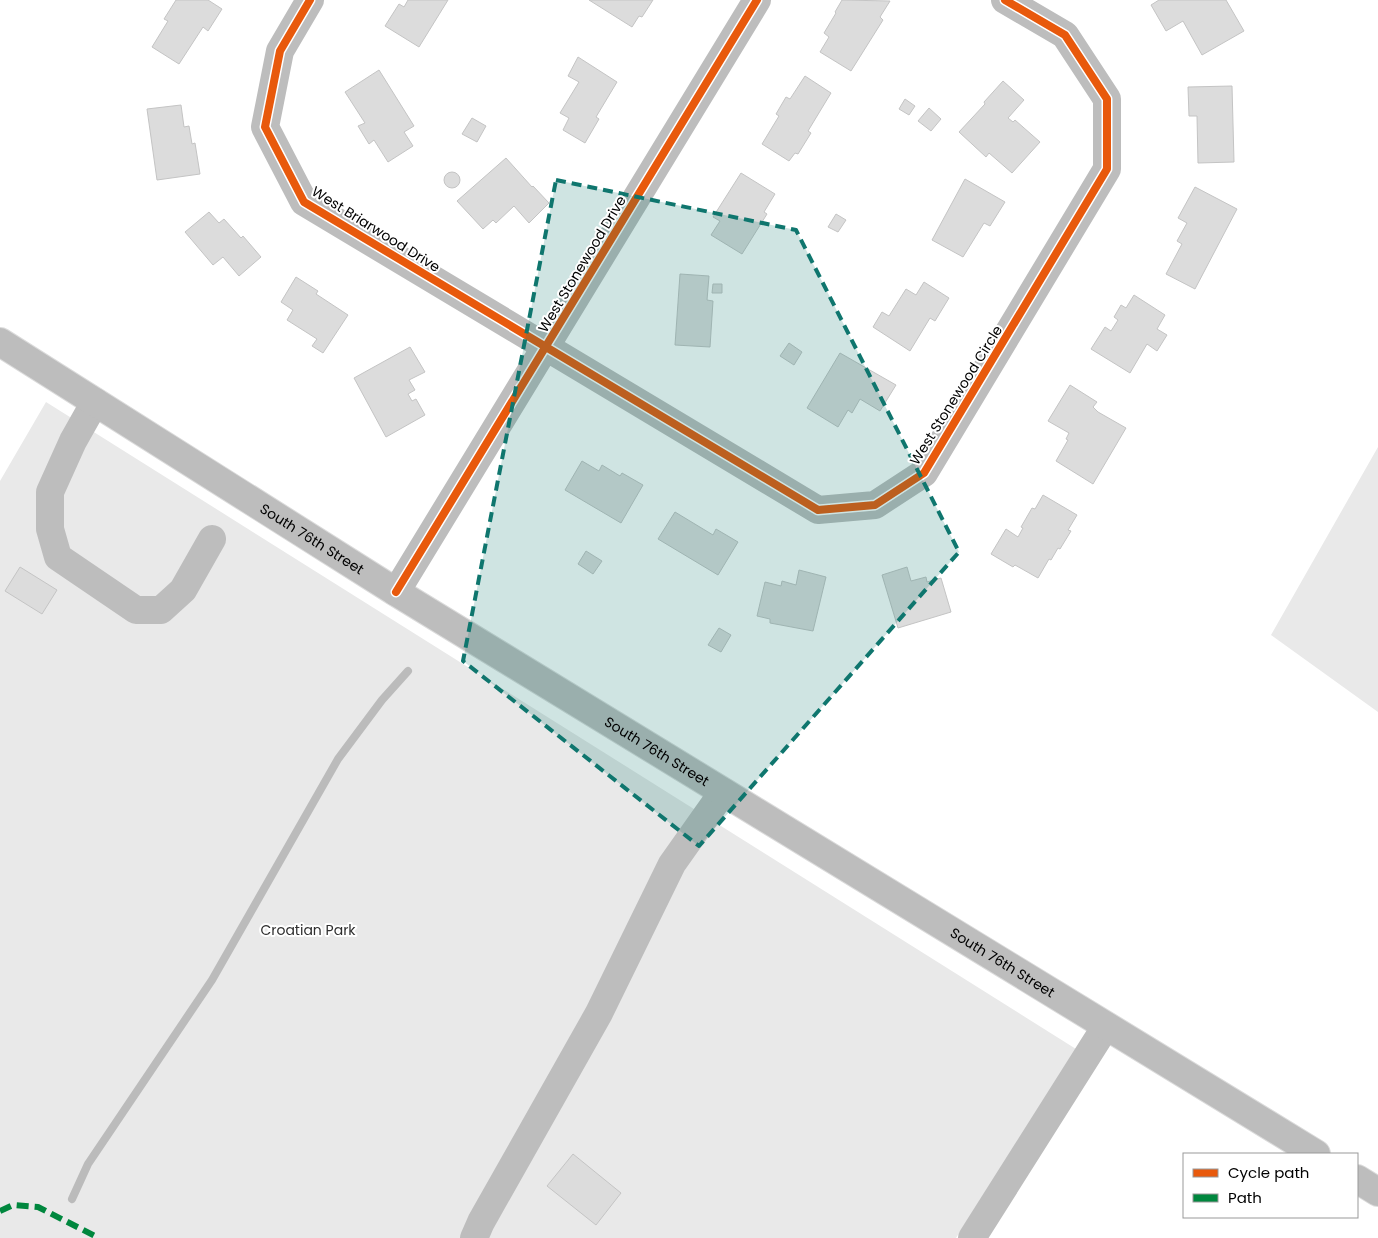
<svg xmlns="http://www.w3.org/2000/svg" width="1378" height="1238" viewBox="0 0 1378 1238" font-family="Poppins,sans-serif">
<rect width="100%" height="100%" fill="#fff"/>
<path fill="#e9e9e9" d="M46 402 1076 1049 956 1238H0V481Z
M1378 447V712L1271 635Z"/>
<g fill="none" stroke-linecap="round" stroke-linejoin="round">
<path stroke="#bbb" stroke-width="8" d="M72 1199 88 1164 212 980 338 759 382 700 408 671"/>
</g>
<path fill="#dcdcdc" stroke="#c4c4c4" d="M176 0H208L222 9 208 31 203 27 179 64 152 47 168 21 164 19Z
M408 0H448L419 47 385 26 399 4 404 7Z
M589 0H653L642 17 639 16 632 27Z
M842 0 890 1 880 17 883 20 851 71 820 52 829 37 824 33 836 13 835 12Z
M1159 0H1226L1244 31 1202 55 1183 21 1166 31 1151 5Z
M578 57 617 82 596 117 599 119 585 143 563 130 569 118 560 113 579 82 568 76Z
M379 70 414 126 404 132 413 146 388 162 374 140 369 144 358 126 365 123 345 92Z
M805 76 831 93 808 131 811 133 798 154 795 153 789 161 762 144 779 116 776 114 786 97 790 99Z
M1003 81 1024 100 1008 118 1013 122 1015 120 1040 142 1012 173 989 153 986 157 959 132 985 104 984 102Z
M1232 86 1234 162 1198 163 1197 116H1189L1188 87Z
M905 99 915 106 909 115 899 109Z
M181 105 184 127 189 126 192 144 195 143 200 174 157 180 147 109Z
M929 108 941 119 931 131 918 121Z
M472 118 486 126 477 142 462 134Z
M506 158 532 187 533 186 549 203 529 223 514 206 496 223 493 220 483 229 457 201Z
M444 180a8 8 0 1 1 16 0a8 8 0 1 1-16 0Z
M741 173 775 194 764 212 767 214 742 254 711 235 720 221 713 217Z
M965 179 1005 202 990 226 984 223 963 257 932 240Z
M1195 187 1237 209 1195 289 1166 274 1182 244 1177 241 1187 223 1178 218Z
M209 212 219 223 224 219 241 238 243 236 261 257 239 276 223 257 213 265 185 232Z
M836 214 846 220 838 232 828 227Z
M680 274 709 276 707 300 713 301 710 347 675 345Z
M296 277 318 291 316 294 348 315 323 353 312 346 317 339 287 320 293 310 281 302Z
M924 282 949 298 935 321 930 318 910 351 873 327 882 312 889 316 906 289 916 295Z
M713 284H722V293H712Z
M1134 295 1165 315 1157 329 1167 335 1157 351 1147 344 1130 373 1091 349 1105 327 1111 331 1118 320 1114 317 1121 305 1126 308Z
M789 343 802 352 794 365 780 356Z
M410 347 425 372 409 380 415 390 408 394 412 401 416 399 425 415 386 437 354 378Z
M840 353 896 385 880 411 860 399 852 413 848 410 838 427 807 408Z
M1070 385 1097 402 1093 407 1098 412 1126 428 1093 484 1056 461 1068 440 1066 439 1069 433 1048 421Z
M582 461 599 471 602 465 620 476 622 473 643 485 621 523 565 490Z
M1043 495 1077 515 1068 530 1071 531 1060 549 1058 548 1051 560 1049 559 1038 578 1015 565 1013 567 991 554 1006 529 1018 537 1023 528 1021 527 1032 508 1035 509Z
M675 512 713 535 716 529 738 542 718 575 658 539Z
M586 551 602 561 593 574 578 564Z
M20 567 57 590 42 614 5 591Z
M907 567 911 581 926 577 927 582 941 578 951 612 898 628 882 575Z
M799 570 826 577 813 631 770 623V619L757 616 765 582 781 586 782 581 796 585Z
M719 628 731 635 721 652 708 645Z
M573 1154 621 1193 596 1225 547 1186Z"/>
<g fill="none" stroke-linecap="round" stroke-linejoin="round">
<defs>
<g id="major">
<path id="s1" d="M0 342 396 592 1316 1154"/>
<path d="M1357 1179 1378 1192"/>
</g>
</defs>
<use href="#major" stroke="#dbdbdb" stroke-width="30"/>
<path stroke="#bdbdbd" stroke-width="28" d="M310 0 280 51 265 127 304 202 818 510 875 505 924 473 1107 169V99L1065 35 1005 0
M95 402 73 441 50 492V529L58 557 136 610H161L183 590 212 539
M396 592 757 0
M474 1238 481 1222 599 1013 672 864 723 792
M972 1238 1106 1026"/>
<use href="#major" stroke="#bdbdbd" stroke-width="28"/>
<path stroke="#00873e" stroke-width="6" stroke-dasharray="12 6" stroke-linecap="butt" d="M0 1211 13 1205 38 1207 99 1238"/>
<defs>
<path id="cycleway" d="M310 0 280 51 265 127 304 202 818 510 875 505 924 473 1107 169V99L1065 35 1005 0
M396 592 757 0"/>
</defs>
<use href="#cycleway" stroke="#fff" stroke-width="11"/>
<use href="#cycleway" stroke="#e8590c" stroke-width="8"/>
</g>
<path fill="#0f766e" fill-opacity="0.2" stroke="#0f766e" stroke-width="4" stroke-dasharray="10 6" stroke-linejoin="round" d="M556 180 796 230 959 552 699 846 463 661Z"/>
<g text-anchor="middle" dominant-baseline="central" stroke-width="4" stroke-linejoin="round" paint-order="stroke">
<g font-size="14" fill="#000" stroke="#fff">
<text transform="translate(376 229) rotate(32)">West Briarwood Drive</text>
<text transform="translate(582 264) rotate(-59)">West Stonewood Drive</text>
<text transform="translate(956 395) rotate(-58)">West Stonewood Circle</text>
<text stroke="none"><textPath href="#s1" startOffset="369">South 76th Street</textPath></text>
<text stroke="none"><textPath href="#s1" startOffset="774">South 76th Street</textPath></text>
<text stroke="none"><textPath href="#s1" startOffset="1179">South 76th Street</textPath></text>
</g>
<g font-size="14" fill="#2e2e2e" stroke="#fff">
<text x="308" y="930">Croatian Park</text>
</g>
</g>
<rect x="1183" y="1153" width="175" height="65" fill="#ffffff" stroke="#999999"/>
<rect x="1193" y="1169" width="25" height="8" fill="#e8590c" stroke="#999999"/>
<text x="1228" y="1178" font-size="15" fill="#000000">Cycle path</text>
<rect x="1193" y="1194" width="25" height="8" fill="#00873e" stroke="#999999"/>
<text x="1228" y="1203" font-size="15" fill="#000000">Path</text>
</svg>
